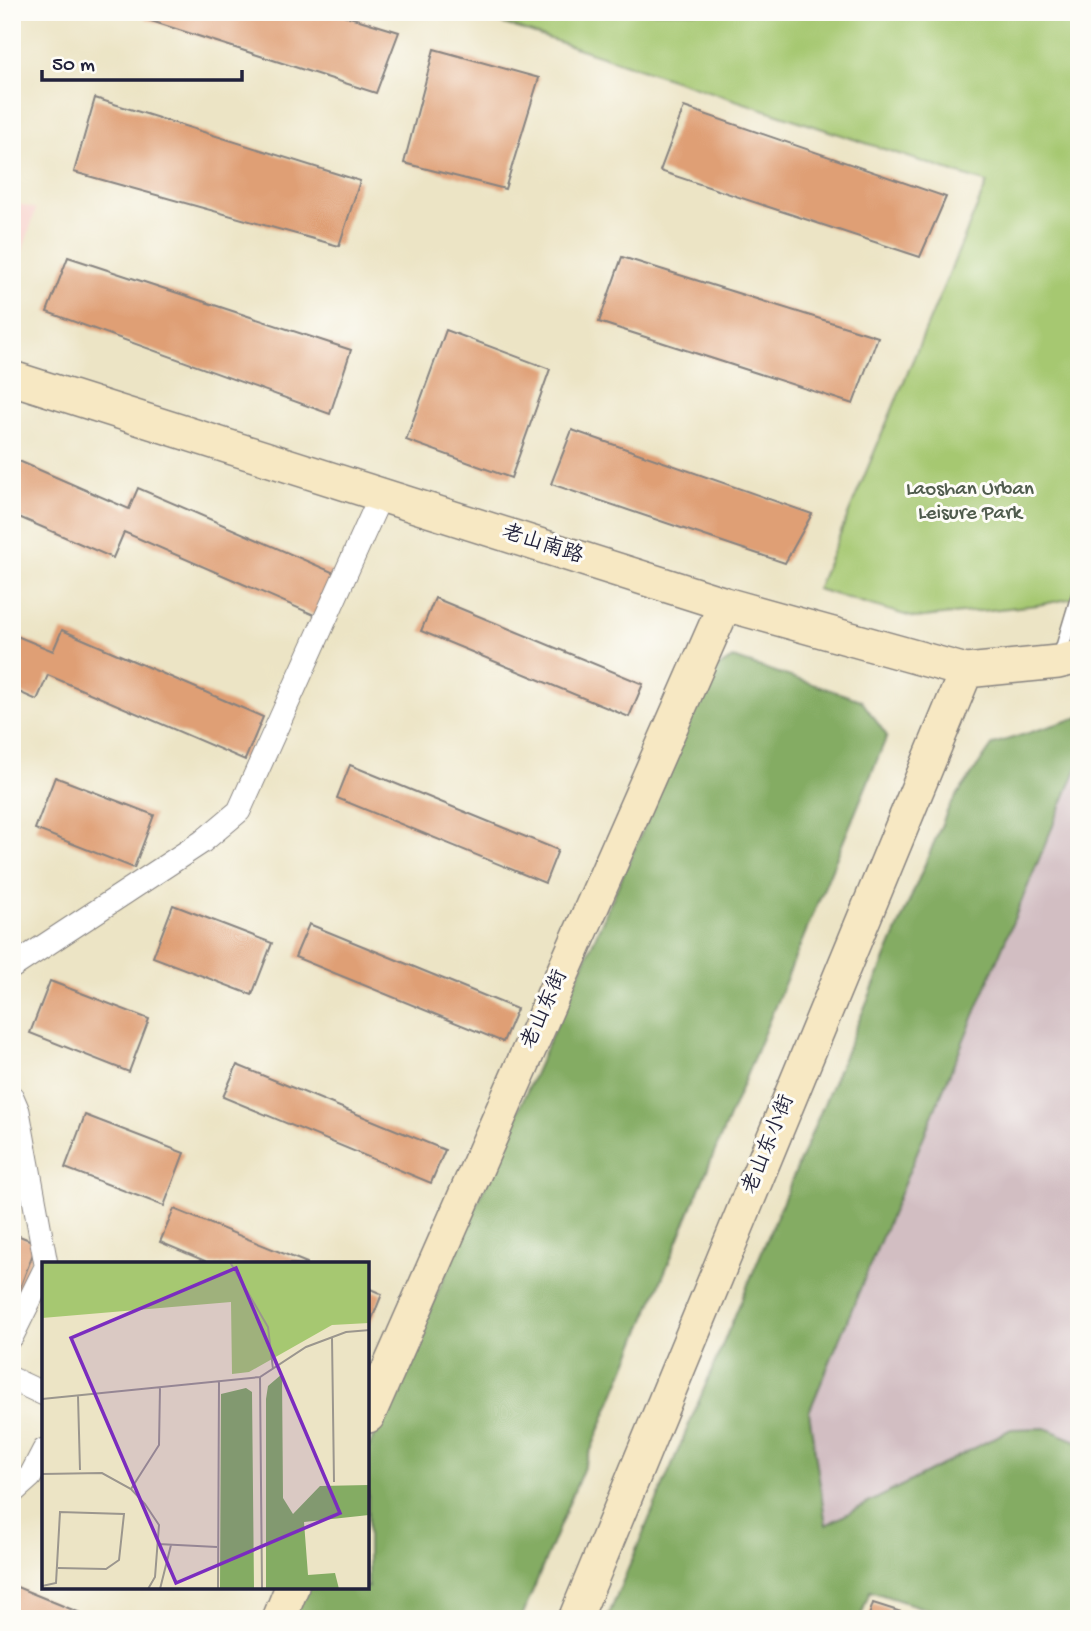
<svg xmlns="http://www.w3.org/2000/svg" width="1091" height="1631" viewBox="0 0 1091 1631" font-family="'Gochi Hand','LXGW WenKai TC',sans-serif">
<rect width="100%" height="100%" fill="#fdfcf7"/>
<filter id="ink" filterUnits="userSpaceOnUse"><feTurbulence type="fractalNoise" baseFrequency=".0143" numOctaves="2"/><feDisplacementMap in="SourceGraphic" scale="14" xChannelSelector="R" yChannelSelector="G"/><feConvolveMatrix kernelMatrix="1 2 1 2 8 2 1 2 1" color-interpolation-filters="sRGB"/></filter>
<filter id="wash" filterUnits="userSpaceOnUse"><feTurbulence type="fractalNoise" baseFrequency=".00686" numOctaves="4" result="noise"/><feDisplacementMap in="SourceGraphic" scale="28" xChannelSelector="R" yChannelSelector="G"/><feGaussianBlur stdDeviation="1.57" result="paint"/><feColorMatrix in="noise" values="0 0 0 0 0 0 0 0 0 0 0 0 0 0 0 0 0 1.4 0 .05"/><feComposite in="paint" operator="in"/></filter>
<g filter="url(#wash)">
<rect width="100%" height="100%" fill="#ece4c5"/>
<path fill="#f7d0cb" d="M12 202 36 209 12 285Z"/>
<path fill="#d2bec2" d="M1079 763V1442L1045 1428 1011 1429 825 1525 809 1412Z"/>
<path fill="#a6c871" stroke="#647556" stroke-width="2" d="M468 12H1079V597L1038 605 915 618 817 589 987 183Z"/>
<path fill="#84ac63" stroke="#53674f" stroke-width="2" d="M733 658 861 700 887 736 521 1619H293L306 1587H368V1449L645 825 708 673Z
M1079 717V763L809 1412 826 1525 1011 1429 1045 1428 1079 1442V1619H957L870 1591 860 1619H607L949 807 993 744Z"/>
<g id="blocks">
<path fill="#df9f74" d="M147 12H333L399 32 376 93 145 19Z
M434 49 539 78 505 189 404 163Z
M95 98 360 181 339 246 74 172Z
M684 107 946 197 920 257 660 171Z
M68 257 351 350 330 414 47 312Z
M622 257 878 337 853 404 599 322Z
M446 330 550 369 511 478 406 440Z
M572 430 812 514 785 563 551 484Z
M12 458 129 509 138 488 339 575 321 618 124 532 113 558 12 514Z
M435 598 643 684 629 717 421 631Z
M62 630 263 717 245 760 48 675 37 700 12 689V634L53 651Z
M350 765 558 850 545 883 337 798Z
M55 777 154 815 134 868 35 829Z
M173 905 272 943 252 995 153 957Z
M309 924 517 1009 503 1042 295 957Z
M50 981 149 1019 129 1072 30 1033Z
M237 1065 445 1150 431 1183 223 1097Z
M85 1115 184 1153 164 1206 65 1168Z
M174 1209 307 1263V1264H212L160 1242Z
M12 1233 37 1243 17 1296 12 1294Z
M368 1288 382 1294 368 1329Z
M12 1585 95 1619H12Z
M873 1603 920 1618V1619H868Z"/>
</g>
</g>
<g filter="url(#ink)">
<use href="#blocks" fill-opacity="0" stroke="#878380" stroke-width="2"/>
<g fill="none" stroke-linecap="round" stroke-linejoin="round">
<defs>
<path id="lane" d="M1079 12V14
M1059 658 1079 591"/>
<path id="street" d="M12 967 202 842 239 811 381 495
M12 1097 18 1111 46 1264
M12 1336 44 1271
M12 1379 44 1394
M12 1493 30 1477 44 1450"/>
<path id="secondary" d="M12 378 725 604 966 671 1058 662 1079 657
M368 1416 725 604
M279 1619 292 1587
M575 1619 966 671"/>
</defs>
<use href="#lane" stroke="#878380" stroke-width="15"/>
<use href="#street" stroke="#878380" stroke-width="25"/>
<use href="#secondary" stroke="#878380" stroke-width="36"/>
<use href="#lane" stroke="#fff" stroke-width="12"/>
<use href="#street" stroke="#fff" stroke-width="23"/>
<use href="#secondary" stroke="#f7e8c3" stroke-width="33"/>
</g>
</g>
<g text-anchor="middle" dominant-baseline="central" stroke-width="6" stroke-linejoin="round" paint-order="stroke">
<g font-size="21" fill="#505c4e" stroke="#fdfcf7">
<text x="970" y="490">Laoshan Urban<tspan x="970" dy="24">Leisure Park</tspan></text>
</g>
<g font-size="21" fill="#22223b" stroke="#fdfcf7">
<text transform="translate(542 546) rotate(18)">老山南路</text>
<text transform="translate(546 1010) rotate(-66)">老山东街</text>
<text transform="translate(770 1145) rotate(-68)">老山东小街</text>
</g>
</g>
<g transform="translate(42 1262)">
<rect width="327" height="327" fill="#ece4c5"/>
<path d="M0 0H327V61L290 63 207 110 190 112 189 40 0 56Z" fill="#a6c871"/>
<path d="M240 112 241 236 251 252 278 224 327 223V253L262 260 266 313 293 311 297 327H224V137L226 124ZM204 126 210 130 212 327H178L179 132Z" fill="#84ac63"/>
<path fill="none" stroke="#9b968e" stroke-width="2" d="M188 0 226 65 231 107M290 75 292 220M218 115 220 327M36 134 38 208M0 137 218 115 264 85 304 70 328 68M0 212 60 211 89 227 103 242 117 263 113 315 106 327M89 227 117 183 118 126M116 282 175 285M0 324 14 321 18 250 82 252 77 298 64 307 16 306M118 327 129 283M176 327 177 120"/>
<path fill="#7b2cbf" fill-opacity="0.15" stroke="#7b2cbf" stroke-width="3.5" d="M194 6 298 251 134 321 29 76Z"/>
<rect width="327" height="327" fill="none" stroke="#22223b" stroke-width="3.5"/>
</g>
<rect width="1091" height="1631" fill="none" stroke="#fdfcf7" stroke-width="42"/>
<path d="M42 70v10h200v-10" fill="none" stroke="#22223b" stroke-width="3.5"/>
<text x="52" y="70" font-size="21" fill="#22223b" stroke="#fdfcf7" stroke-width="5" paint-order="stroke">50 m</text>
</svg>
